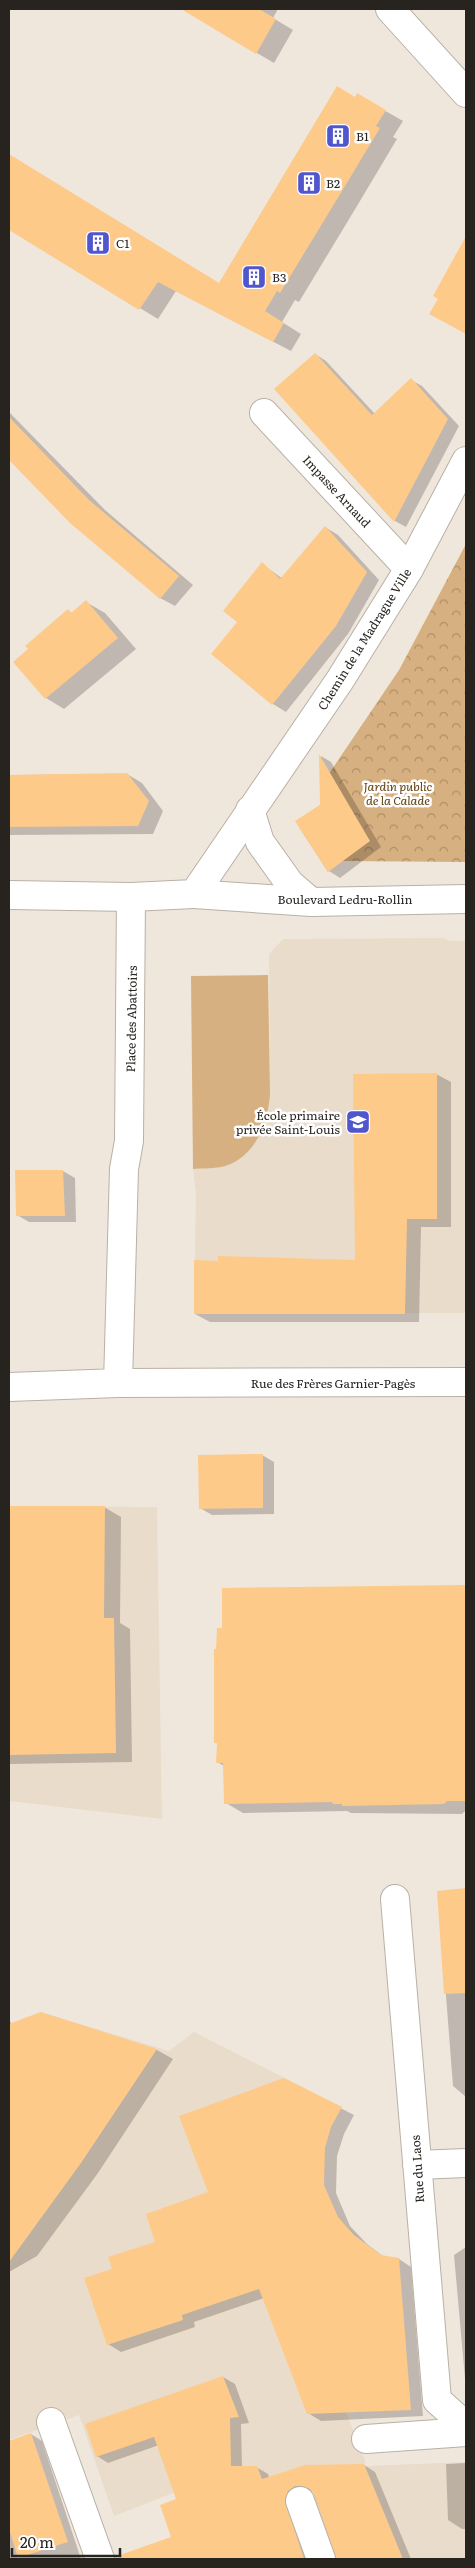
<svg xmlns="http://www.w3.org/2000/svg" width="475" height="2568" viewBox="0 0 475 2568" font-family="Literata,serif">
<defs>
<pattern id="park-crowns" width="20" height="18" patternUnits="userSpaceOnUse" patternTransform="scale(1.25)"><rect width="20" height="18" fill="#d6b080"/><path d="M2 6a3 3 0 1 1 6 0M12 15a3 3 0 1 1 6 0" fill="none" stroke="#ae8f68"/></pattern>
</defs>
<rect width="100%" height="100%" fill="#f0e7dc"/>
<path fill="#eadccb" d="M443 938 450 941H466V1313L194 1314 196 1194 193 1169 225 1166 240 1157 270 1094 269 954 283 939Z
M9 1506 157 1507 162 1819 9 1801Z
M41 2012 169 2051 194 2032 342 2107 331 2127 325 2148 324 2185 338 2217 365 2244 346 2412 366 2463 284 2493 212 2478 114 2516 79 2415 9 2440V2024Z
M466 2462V2559H403L365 2466Z"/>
<path fill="url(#park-crowns)" d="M466 544V862L341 861 328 872 299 827 298 821 320 805V787L399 670Z"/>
<path fill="#d6b080" d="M268 975 270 1094C268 1123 256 1156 225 1166 215 1169 203 1168 193 1169L191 976Z"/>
<path fill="#0003" d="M183 9H278L273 18 293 30 274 63Z
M356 98 375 105 403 121 393 137 397 139 357 206 299 302 295 300 282 322 301 334 291 351 176 291 158 319 9 229V155L220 284Z
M466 249V333L442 320 454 272Z
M315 354 326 361 375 414 411 380 422 386 459 426 406 527 395 521 276 389Z
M9 412 105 510 193 585 175 606 160 598 71 522 9 459Z
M325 527 338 535 379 580 348 634 286 712 273 704 213 654 238 622 262 564 283 579Z
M86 602 105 613 136 649 64 709 46 698 29 649 69 611 72 613Z
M321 756 331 762 381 847 340 878 329 871 321 805Z
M127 774 142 783 163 811 153 834 9 835V775Z
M436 1074 451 1082V1227H421L419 1322H210L195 1314 356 1261Z
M63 1171 75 1178 76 1222H29L17 1215 16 1172Z
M262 1455 274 1462V1514L212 1515 200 1508Z
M104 1507 121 1517 120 1623 130 1629 132 1762 9 1764V1508Z
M466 1587V1810L462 1814 351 1813 347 1811 243 1813 226 1803 224 1766 217 1762 218 1744 215 1742 217 1650 224 1630V1590Z
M466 1889V2097L453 2086 438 1892Z
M41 2013 157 2050 173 2059 98 2173 37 2256 9 2272V2020L12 2024Z
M284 2079 354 2115 344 2134 337 2156 336 2193 350 2226 367 2244 384 2257 399 2259 411 2267 423 2416 321 2421 308 2413 264 2298 194 2322 195 2327 121 2352 108 2344 114 2270 157 2243 209 2193Z
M466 2247V2390L454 2255Z
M223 2377 235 2384 249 2423 241 2424 242 2467H256L268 2474 269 2478 364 2465 375 2472 411 2559H337L313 2492H306L313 2559H132L130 2553 173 2538 178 2500 159 2445 108 2463 97 2456Z
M31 2434 42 2441 81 2559H9V2442Z
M466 2463V2529H462L448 2520 446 2464Z"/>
<path fill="#fdca8a" d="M181 9H259L276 19 256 54Z
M337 86 355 97 357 93 386 110 376 126 380 128 339 196 280 293 277 291 265 311 284 323 273 342 158 282 139 310 9 230V154L219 283Z
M466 236V334L429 314 438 299 433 296Z
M315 353 372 415 411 378 448 419 394 522 274 389Z
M9 417 89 500 179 576 160 599 70 523 9 460Z
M325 526 367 572 336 626 272 705 211 654 237 622 223 611 262 562 280 579Z
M86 600 118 638 45 699 13 662 28 649 25 646 68 609 71 613Z
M319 754 370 841 328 872 295 821 320 805Z
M127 773 149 801 138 826 9 827V775Z
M437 1073V1219H407L405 1314H194V1260L218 1261V1256L355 1260 353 1074Z
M15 1170H63L65 1216H16Z
M263 1454V1508L199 1509 198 1455Z
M9 1506H105L104 1618H114L116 1753 9 1755Z
M466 1585V1801H447L444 1804 342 1806V1804H333L332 1802 224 1804 223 1763H216L217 1743H214V1649H216L217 1628H222V1588Z
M466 1888V1993L444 1994 437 1891Z
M41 2012 157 2049 81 2163 9 2262V2024Z
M284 2078 342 2107 331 2127 325 2148 324 2185 338 2217 354 2235 381 2255 399 2258 411 2410 307 2414 259 2289 182 2315 183 2320 107 2345 84 2278 112 2269 108 2257 155 2242 146 2214 208 2192 179 2116Z
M223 2376 239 2417 230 2418 231 2466H257L262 2479 305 2465 364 2464 403 2559H336L315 2496 310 2489 302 2486H295L288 2491 285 2499 304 2559H121L120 2555 171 2537 160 2505 176 2499 154 2437 96 2457 85 2424Z
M31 2433 68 2542 18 2558 9 2529V2441Z"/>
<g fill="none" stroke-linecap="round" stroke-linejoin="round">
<defs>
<path id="street" d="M390 9 466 93
M264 413 409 569
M250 810 260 842 290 884 311 902
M194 894 311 902 466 899
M118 1383 466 1382
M9 1387 118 1383 124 1169 129 1141 131 897
M395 1899 437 2400 466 2426
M417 2165 466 2163
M51 2422 100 2559
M366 2439 466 2432
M300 2501 321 2559"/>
<path id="secondary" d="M9 895 131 897 194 894 340 680 409 569 466 461"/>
</defs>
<use href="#street" stroke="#b9b0a6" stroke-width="30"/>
<use href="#secondary" stroke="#b9b0a6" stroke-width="30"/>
<use href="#street" stroke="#fff" stroke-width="28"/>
<use href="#secondary" stroke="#fff" stroke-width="28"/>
</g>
<defs>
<symbol id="building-square" viewBox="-11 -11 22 22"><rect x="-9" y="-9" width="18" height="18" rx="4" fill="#5156cd" stroke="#fff"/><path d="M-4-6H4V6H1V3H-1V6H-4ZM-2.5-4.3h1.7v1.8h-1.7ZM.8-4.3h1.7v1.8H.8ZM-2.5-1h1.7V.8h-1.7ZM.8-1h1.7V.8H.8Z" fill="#fff"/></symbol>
<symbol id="school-square" viewBox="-11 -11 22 22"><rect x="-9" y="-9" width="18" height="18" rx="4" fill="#5156cd" stroke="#fff"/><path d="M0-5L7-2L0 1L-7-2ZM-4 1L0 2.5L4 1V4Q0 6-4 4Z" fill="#fff"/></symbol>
</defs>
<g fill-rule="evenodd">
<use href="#building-square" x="324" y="122" width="28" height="28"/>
<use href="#building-square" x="295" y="169" width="28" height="28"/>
<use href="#building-square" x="84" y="229" width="28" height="28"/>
<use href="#building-square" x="240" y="263" width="28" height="28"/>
<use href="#school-square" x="344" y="1108" width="28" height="28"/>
</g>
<g text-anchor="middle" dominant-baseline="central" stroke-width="5" stroke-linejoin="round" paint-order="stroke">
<g font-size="12" fill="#272420" stroke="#fff" text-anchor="start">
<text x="356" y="136">B1</text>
<text x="326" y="183">B2</text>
<text x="116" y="243">C1</text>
<text x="272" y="277">B3</text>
<text x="340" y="1115" text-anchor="end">École primaire<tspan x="340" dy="14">privée Saint-Louis</tspan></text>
</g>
<g font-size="12" fill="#272420" stroke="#fff">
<text transform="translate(337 491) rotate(47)">Impasse Arnaud</text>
<text transform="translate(364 639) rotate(-58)">Chemin de la Madrague Ville</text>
<text x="345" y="899">Boulevard Ledru-Rollin</text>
<text transform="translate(131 1019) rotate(-89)">Place des Abattoirs</text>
<text x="333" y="1383">Rue des Frères Garnier-Pagès</text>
<text transform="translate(417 2169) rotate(-94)">Rue du Laos</text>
</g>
<g font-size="12" font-style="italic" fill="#62410f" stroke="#fff">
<text x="398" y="786">Jardin public<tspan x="398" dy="14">de la Calade</tspan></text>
</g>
</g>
<rect width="475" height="2568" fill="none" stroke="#272420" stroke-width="20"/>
<path d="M12 2548v8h108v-8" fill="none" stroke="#272420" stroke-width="2.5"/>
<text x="20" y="2548" font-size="15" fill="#272420" stroke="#ffffff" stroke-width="4" paint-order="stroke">20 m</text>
</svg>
